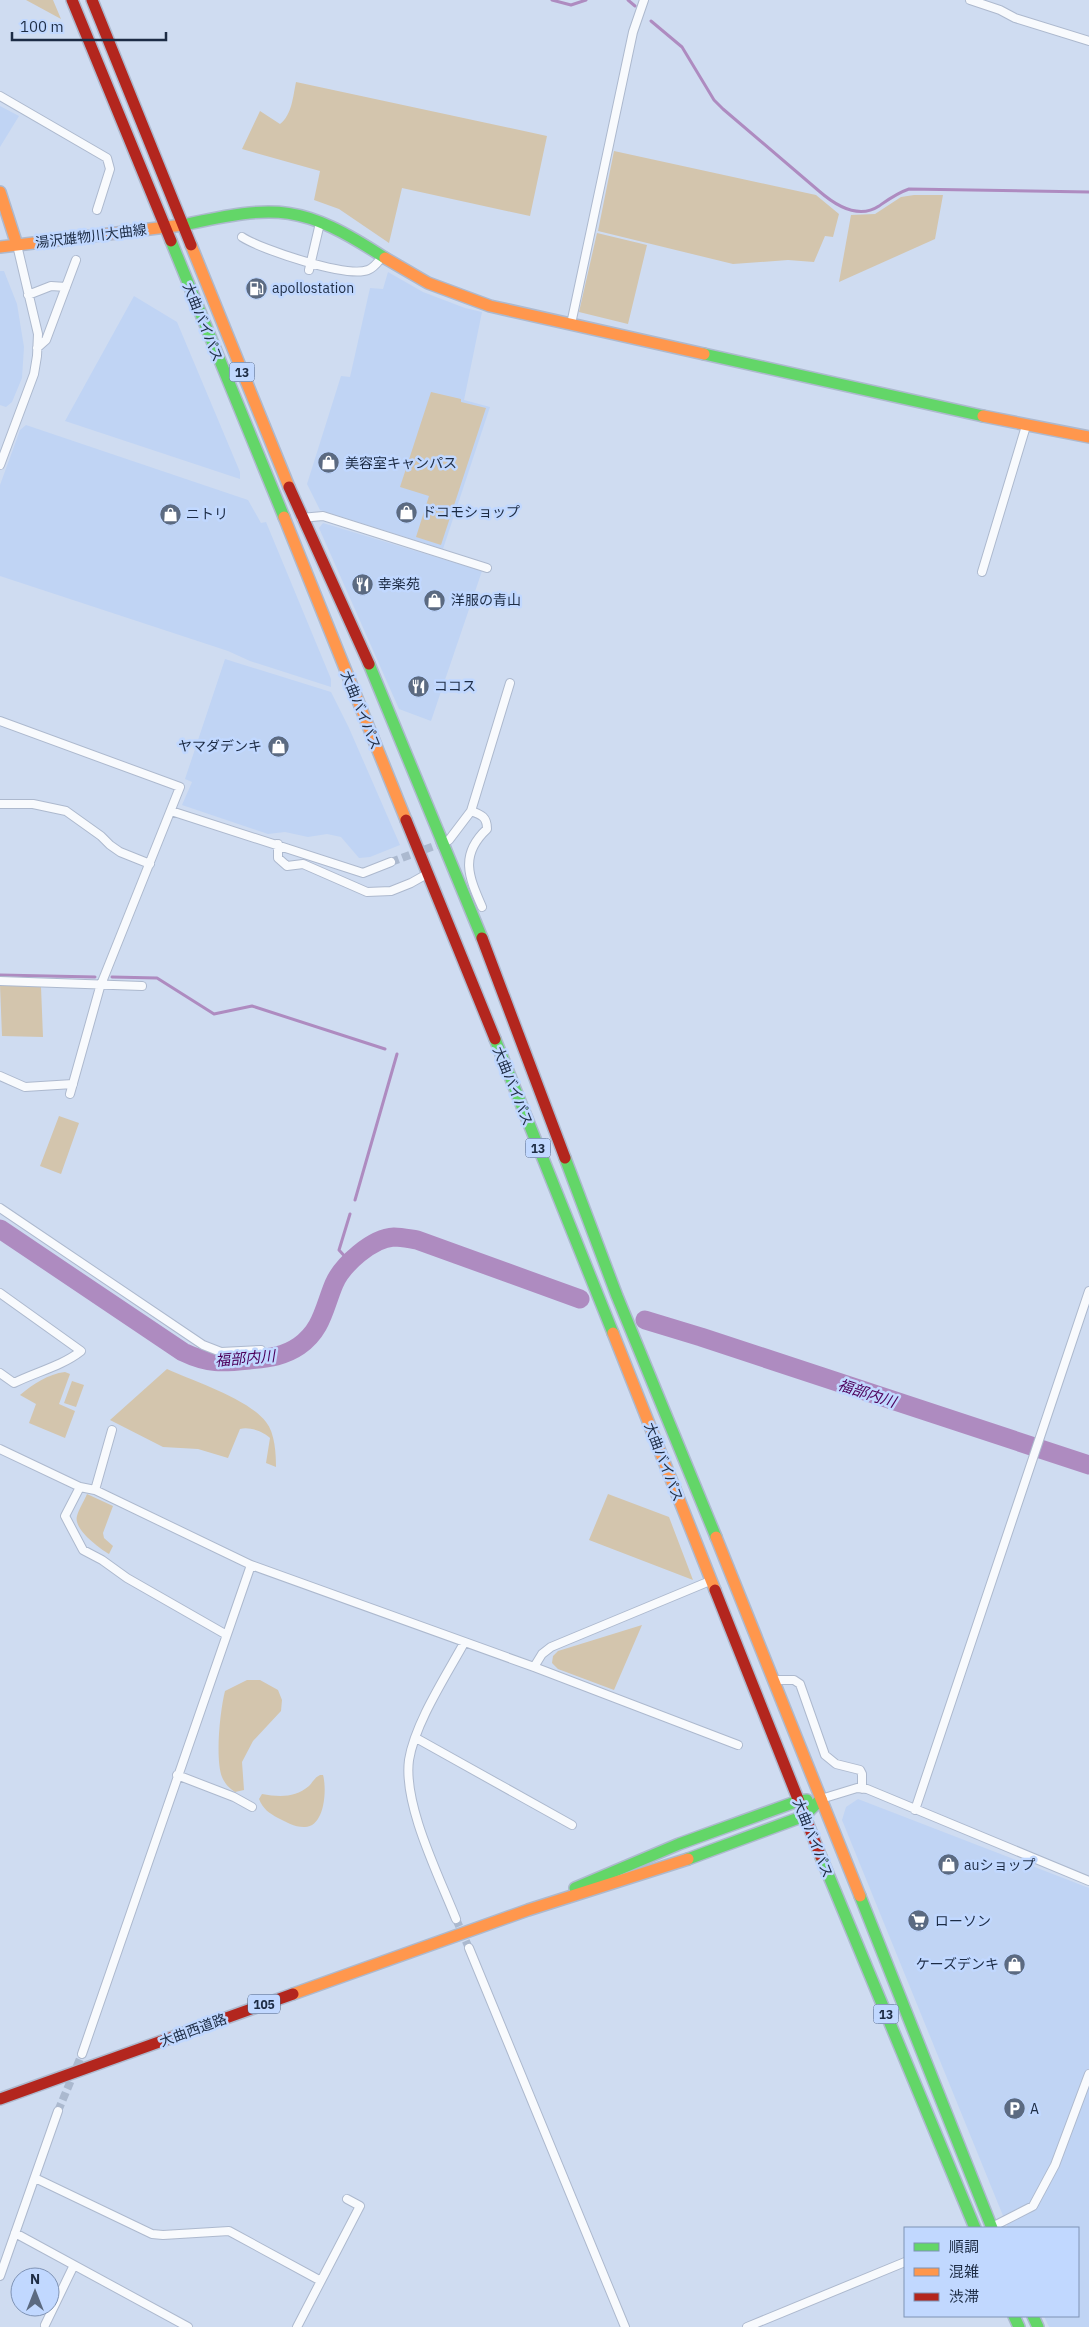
<svg xmlns="http://www.w3.org/2000/svg" width="1089" height="2327" viewBox="0 0 1089 2327" font-family="'IBM Plex Sans','Noto Sans JP',sans-serif">
<rect width="100%" height="100%" fill="#cfdcf1"/>
<path fill="#c0d4f4" d="M0 106 19 116 0 147Z
M0 271H4L17 304 24 347 22 378 12 402 6 407 0 405Z
M388 272 423 292 465 308 482 312 464 400 490 407 443 549 320 510 307 484 341 376 350 377 370 288 383 289Z
M134 296 177 322 240 472V479L65 421Z
M26 425 248 500 261 523 266 522 331 679V687L250 661 228 651 0 576V485L20 430Z
M323 523 482 571 431 721 399 709 319 528Z
M225 659 331 692 349 728 400 845 370 857 359 858 341 837 327 834 308 837 285 832 268 834 182 805 192 782 185 779Z
M858 1799 1089 1888V2327H1049L1044 2316H1078V2228H1008L842 1820 846 1807Z"/>
<path fill="#d3c5ad" d="M26 0H53L61 19Z
M296 82 547 136 530 216 402 188 389 243 339 209 314 200 320 171 242 149 260 111 280 124C292 115 293 96 296 82Z
M614 151 816 195 839 214 833 237 825 236 814 262 788 260 733 264 598 231Z
M914 195H943L935 239 839 282 851 215 875 214 901 197Z
M597 233 647 245 628 324 579 312Z
M431 392 461 399V402L486 408 441 545 416 537 429 496 400 487Z
M0 985 41 987 43 1037 2 1036Z
M59 1116 79 1123 61 1174 40 1166Z
M167 1369C193 1381 249 1399 266 1422 275 1433 276 1454 276 1467L266 1463 270 1438C264 1432 249 1426 240 1429L228 1458 198 1449 163 1447 110 1420Z
M65 1372 70 1374 59 1404 75 1411 65 1438 29 1423 36 1404 20 1395C33 1384 48 1374 65 1372Z
M72 1381 84 1385 76 1407 64 1403Z
M87 1494 113 1506 103 1533 104 1538 113 1546 109 1554C99 1548 73 1529 77 1516 79 1509 84 1501 87 1494Z
M608 1494 669 1517 693 1580 589 1540Z
M642 1625 614 1690 558 1669 552 1663 553 1656 558 1651Z
M247 1680H260L278 1690 282 1700 281 1711 253 1741 242 1762 244 1790 235 1792C229 1788 225 1784 222 1777 215 1758 220 1711 225 1691Z
M320 1775H323C327 1789 325 1828 304 1827 294 1827 286 1822 278 1818 269 1813 263 1809 259 1799L262 1794C279 1797 295 1798 309 1786 313 1782 314 1778 320 1775Z"/>
<g fill="none" stroke-linecap="round" stroke-linejoin="round">
<path stroke="#ae8bc0" stroke-width="3" d="M552 0 571 5 586 0
M628 0 635 6
M651 21 682 47 714 100 723 109 819 191C835 205 858 220 879 206 889 199 897 193 909 189L1089 192
M0 975 95 977
M112 977 157 978 214 1014 252 1006 385 1049
M355 1200 397 1054
M349 1261 339 1250 350 1214"/>
<path stroke="#ae8bc0" stroke-width="19" d="M0 1229 183 1352C208 1364 222 1363 249 1360 267 1358 283 1357 299 1346 322 1330 324 1308 334 1284 342 1265 372 1238 394 1237 402 1237 410 1239 417 1240L580 1299
M645 1320 701 1337 1089 1465"/>
<path stroke="#abb9cf" stroke-width="8" stroke-dasharray="8 4" stroke-linecap="butt" d="M391 862 445 842
M456 1919 469 1948
M58 2111 82 2054"/>
<defs>
<path id="street" d="M970 0 1000 10 1015 18 1089 41
M0 96 107 158 110 169 97 210
M242 237C262 250 347 278 368 270 374 268 378 262 382 257
M309 270 320 223
M28 295 51 286 66 287
M571 324 633 32 644 0
M37 348 46 340 76 260
M0 465 34 374 37 356 38 334 17 245
M301 518 323 516 487 568
M982 572 1026 426
M0 721 180 787 100 987 70 1094
M0 804H33L66 811 101 836 110 845 120 852 150 864
M171 811 363 873 391 862
M471 811C482 815 487 817 487 829 459 855 469 877 482 907
M449 840 471 811 510 683
M278 844V858L287 866 303 864 367 892 391 891 411 883 427 874
M0 981 142 986
M0 1076 25 1087 73 1084
M0 1208 203 1345 221 1352 261 1350
M0 1293 81 1351C62 1366 36 1372 14 1383L0 1373
M0 1449 80 1487 95 1490 251 1565 534 1667 738 1745
M80 1487 65 1516 83 1550 102 1560 127 1578 225 1634
M95 1490 112 1430
M534 1667 542 1654 551 1647 710 1581
M775 1680H794L800 1684 825 1755 836 1764 860 1770 862 1774V1789
M416 1738 572 1825
M177 1775 234 1797 252 1807
M821 1799 857 1788 867 1789 1089 1881
M915 1810 1089 1291
M456 1919C439 1876 403 1805 409 1760 415 1723 446 1676 464 1643
M469 1948 625 2327
M82 2054 251 1565
M35 2178 152 2234 163 2235 229 2231 321 2281
M990 2228 1033 2206 1055 2165 1089 2074
M15 2233 188 2327
M0 2276 58 2111
M45 2325 74 2265
M297 2327 360 2206 347 2199
M747 2327 905 2262"/>
<path id="fast" d="M183 225C278 204 302 204 385 258
M171 241 284 517
M704 354 983 416
M369 664 482 938
M495 1039 613 1333
M565 1158 617 1296 716 1537
M821 1857 975 2228
M688 1859 804 1816 821 1799
M575 1888 679 1844 798 1801 807 1800
M860 1896 992 2228
M1014 2316 1019 2327
M1033 2316 1038 2327"/>
<path id="slow" d="M0 192 17 245
M191 245 289 487
M0 247 183 225
M385 258 428 283 490 306 704 354
M983 416 1089 437
M284 517 406 820
M613 1333 715 1590
M716 1537 860 1896
M293 1994 528 1910 688 1859"/>
<path id="jam" d="M72 0 171 241
M92 0 191 245
M289 487 369 664
M406 820 495 1039
M482 938 565 1158
M715 1590 821 1857
M0 2099 293 1994"/>
</defs>
<use href="#street" stroke="#adb9ce" stroke-width="10"/>
<use href="#fast" stroke="#adb9ce" stroke-width="14"/>
<use href="#slow" stroke="#adb9ce" stroke-width="14"/>
<use href="#jam" stroke="#adb9ce" stroke-width="14"/>
<use href="#street" stroke="#f8fafd" stroke-width="8"/>
<use href="#fast" stroke="#63d668" stroke-width="11"/>
<use href="#slow" stroke="#ff974d" stroke-width="11"/>
<use href="#jam" stroke="#b3261e" stroke-width="11"/>
</g>
<defs>
<symbol id="fuel-disc" viewBox="-11 -11 22 22"><circle r="9.5" fill="#5b6a81" stroke="#c1d8ff"/><path d="M-5.5-6h7V0h2V4h1.3V-2.5L3-4.5l.8-.8L6-3V5H2.5V1h-1V6h-7ZM-4.2-4.7v3.2H.2V-4.7Z" fill="#fff"/></symbol>
<symbol id="shop-disc" viewBox="-11 -11 22 22"><circle r="9.5" fill="#5b6a81" stroke="#c1d8ff"/><path d="M-5-2.5h2.3a2.7 3.5 0 0 1 5.4 0H5L5.5 6h-11ZM-1.5-2.5h3a1.5 2.3 0 0 0-3 0Z" fill="#fff"/></symbol>
<symbol id="restaurant-disc" viewBox="-11 -11 22 22"><circle r="9.5" fill="#5b6a81" stroke="#c1d8ff"/><path d="M-5-6h1v4h1v-4h1v4h1v-4h1v5L-1.5 .5V6h-2V.5L-5-1ZM5-6V6H3V1.5H1.5Q1.5-4 5-6Z" fill="#fff"/></symbol>
<symbol id="supermarket-disc" viewBox="-11 -11 22 22"><circle r="9.5" fill="#5b6a81" stroke="#c1d8ff"/><path d="M-6-5.5h2.5l.6 2H6L4.5 2H-2.5L-4.4-4H-6ZM-1.5 3.2a1.3 1.3 0 1 0 .1 0ZM3 3.2a1.3 1.3 0 1 0 .1 0Z" fill="#fff"/></symbol>
<symbol id="parking-disc" viewBox="-11 -11 22 22"><circle r="9.5" fill="#5b6a81" stroke="#c1d8ff"/><path d="M-3.5-5.5H1a3.5 3.5 0 0 1 0 7H-1V5.5H-3.5ZM-1-3.4V-.6H.8a1.4 1.4 0 0 0 0-2.8Z" fill="#fff"/></symbol>
</defs>
<g fill-rule="evenodd">
<use href="#fuel-disc" x="244" y="276" width="25" height="25"/>
<use href="#shop-disc" x="316" y="450" width="25" height="25"/>
<use href="#shop-disc" x="394" y="500" width="25" height="25"/>
<use href="#shop-disc" x="158" y="502" width="25" height="25"/>
<use href="#restaurant-disc" x="350" y="572" width="25" height="25"/>
<use href="#shop-disc" x="422" y="588" width="25" height="25"/>
<use href="#restaurant-disc" x="406" y="674" width="25" height="25"/>
<use href="#shop-disc" x="266" y="734" width="25" height="25"/>
<use href="#shop-disc" x="936" y="1852" width="25" height="25"/>
<use href="#supermarket-disc" x="906" y="1908" width="25" height="25"/>
<use href="#shop-disc" x="1002" y="1952" width="25" height="25"/>
<use href="#parking-disc" x="1002" y="2096" width="25" height="25"/>
</g>
<g text-anchor="middle" dominant-baseline="central" stroke-width="5" stroke-linejoin="round" paint-order="stroke">
<g fill="#c1d8ff" stroke="#4e607d" stroke-width="1">
<rect x="229.5" y="362.5" width="25" height="19" rx="4"/>
<rect x="525.5" y="1138.5" width="25" height="19" rx="4"/>
<rect x="248" y="1994.5" width="32" height="19" rx="4"/>
<rect x="873.5" y="2004.5" width="25" height="19" rx="4"/>
</g>
<g font-size="12" font-weight="bold" fill="#1d2c45">
<text x="242" y="372">13</text>
<text x="538" y="1148">13</text>
<text x="264" y="2004">105</text>
<text x="886" y="2014">13</text>
</g>
<g font-size="14" fill="#1d2c45" stroke="#c1d8ff">
<text transform="translate(91 236) rotate(-7)">湯沢雄物川大曲線</text>
<text transform="translate(203 322) rotate(68)">大曲バイパス</text>
<text transform="translate(361 710) rotate(68)">大曲バイパス</text>
<text transform="translate(513 1086) rotate(68)">大曲バイパス</text>
<text transform="translate(664 1462) rotate(69)">大曲バイパス</text>
<text transform="translate(813 1838) rotate(68)">大曲バイパス</text>
<text transform="translate(193 2030) rotate(-20)">大曲西道路</text>
</g>
<g font-size="14" fill="#1d2c45" stroke="#c1d8ff" text-anchor="start">
<text x="272" y="288">apollostation</text>
<text x="345" y="463">美容室キャンパス</text>
<text x="422" y="512">ドコモショップ</text>
<text x="186" y="514">ニトリ</text>
<text x="378" y="584">幸楽苑</text>
<text x="451" y="600">洋服の青山</text>
<text x="434" y="686">ココス</text>
<text x="262" y="746" text-anchor="end">ヤマダデンキ</text>
<text x="964" y="1865">auショップ</text>
<text x="935" y="1921">ローソン</text>
<text x="999" y="1964" text-anchor="end">ケーズデンキ</text>
<text x="1030" y="2109">A</text>
</g>
<g font-size="15" font-style="italic" fill="#4d005b" stroke="#c1d8ff">
<text transform="translate(245 1358) rotate(-5)">福部内川</text>
<text transform="translate(867 1393) rotate(18)">福部内川</text>
</g>
</g>
<rect x="904" y="2227" width="175" height="90" fill="#c1d8ff" stroke="#7f93b5"/>
<rect x="914" y="2243" width="25" height="8" fill="#63d668" stroke="#7f93b5"/>
<text x="949" y="2252" font-size="15" fill="#1d2c45">順調</text>
<rect x="914" y="2268" width="25" height="8" fill="#ff974d" stroke="#7f93b5"/>
<text x="949" y="2277" font-size="15" fill="#1d2c45">混雑</text>
<rect x="914" y="2293" width="25" height="8" fill="#b3261e" stroke="#7f93b5"/>
<text x="949" y="2302" font-size="15" fill="#1d2c45">渋滞</text>
<g transform="translate(35 2292)"><circle r="24" fill="#c1d8ff" stroke="#7f93b5"/>
<path d="M0-4L9 19L0 12L-9 19Z" fill="#5b6a81"/>
<text y="-8" font-size="14" font-weight="bold" text-anchor="middle" fill="#1d2c45">N</text>
</g>
<path d="M12 32v8h154v-8" fill="none" stroke="#1d2c45" stroke-width="2.5"/>
<text x="20" y="32" font-size="15" fill="#1d2c45" stroke="#c1d8ff" stroke-width="4" paint-order="stroke">100 m</text>
</svg>
